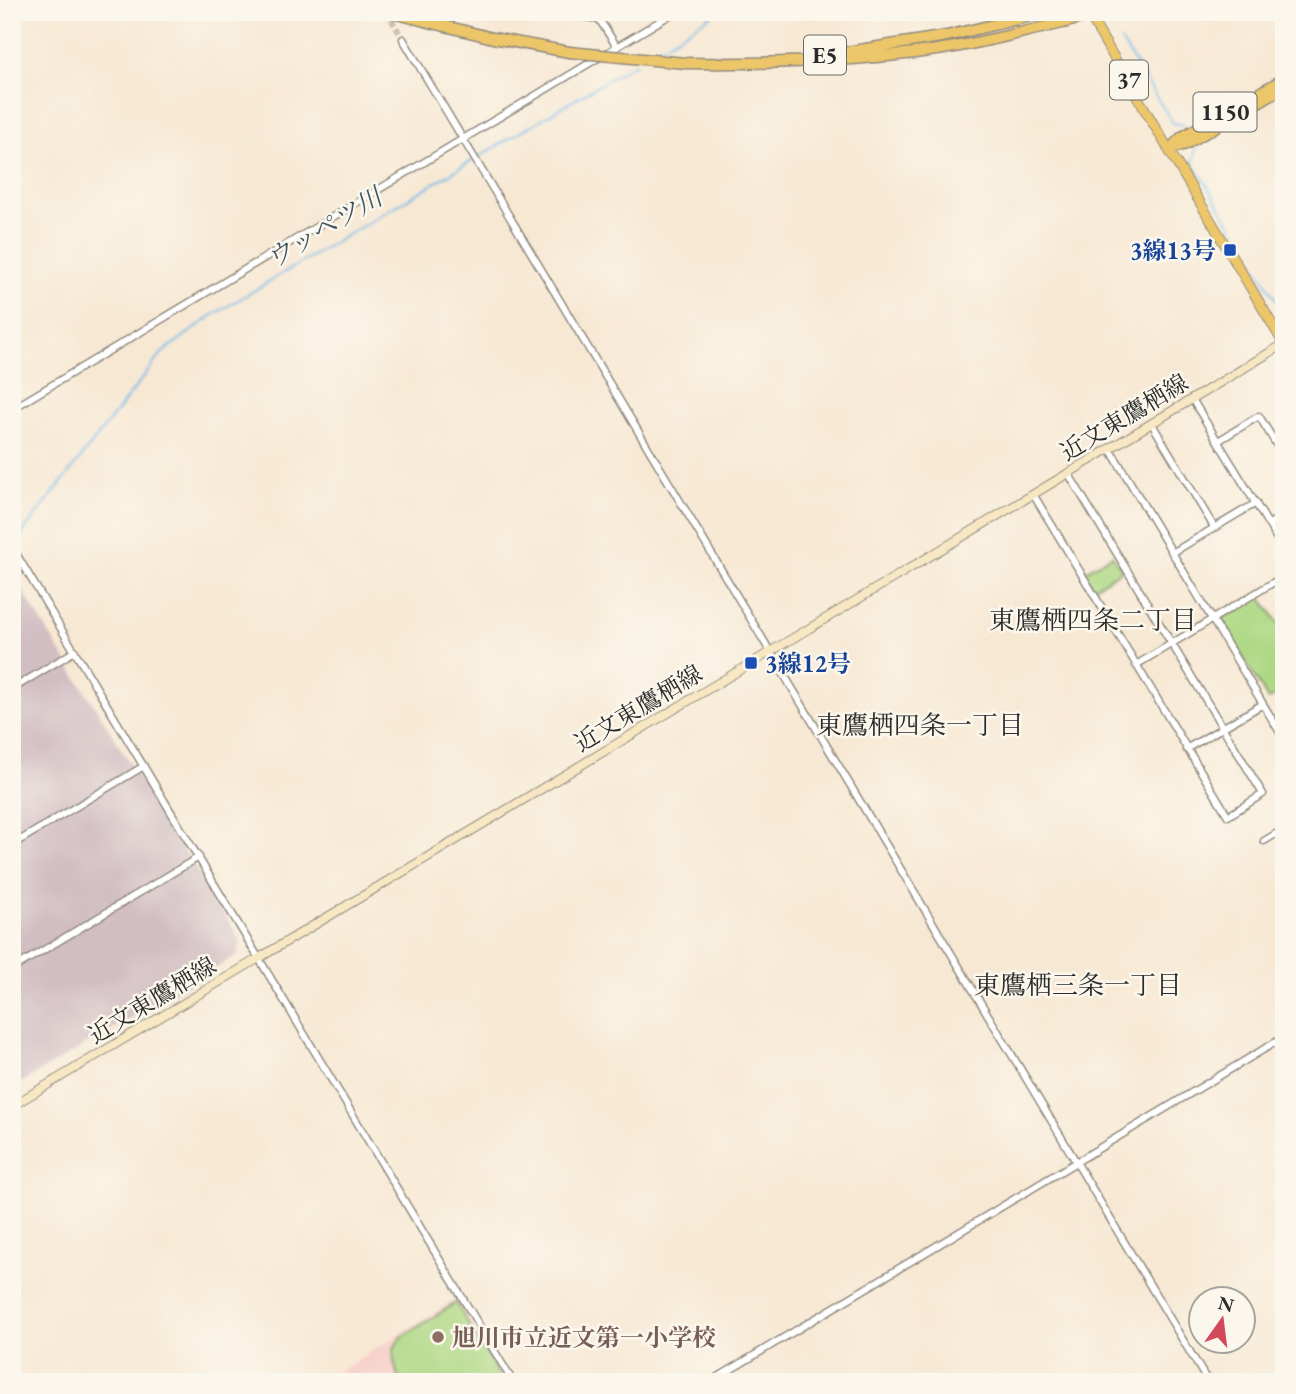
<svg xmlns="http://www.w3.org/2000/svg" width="1296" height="1394" viewBox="0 0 1296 1394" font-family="'EB Garamond','Noto Serif JP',serif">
<rect width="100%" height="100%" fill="#fbf7ec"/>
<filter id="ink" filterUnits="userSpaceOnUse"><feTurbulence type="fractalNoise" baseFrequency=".0143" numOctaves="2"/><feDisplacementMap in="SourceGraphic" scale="14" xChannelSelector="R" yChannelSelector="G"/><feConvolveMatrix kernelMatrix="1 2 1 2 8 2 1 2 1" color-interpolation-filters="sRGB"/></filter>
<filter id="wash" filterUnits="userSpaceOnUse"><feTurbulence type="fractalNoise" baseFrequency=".00686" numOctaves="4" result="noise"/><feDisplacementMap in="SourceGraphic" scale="28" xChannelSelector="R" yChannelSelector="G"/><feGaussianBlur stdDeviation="1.57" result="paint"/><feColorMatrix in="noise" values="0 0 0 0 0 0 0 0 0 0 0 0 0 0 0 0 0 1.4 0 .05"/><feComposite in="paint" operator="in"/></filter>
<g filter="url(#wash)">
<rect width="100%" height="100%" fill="#f7e8d3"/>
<path fill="#f7d0cb" d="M457 1299 507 1382H337L333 1375Z"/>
<path fill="#d2bec2" d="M12 574 240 939 238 955 12 1088Z"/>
<path fill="#add883" stroke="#6c8257" stroke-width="2" d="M1112 555 1122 570 1093 588 1084 572Z
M1260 595 1284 632V691L1268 700 1221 619Z
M456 1303 503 1382H400C395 1365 387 1351 402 1337Z"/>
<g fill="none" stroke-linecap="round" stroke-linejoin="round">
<path stroke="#71b9e9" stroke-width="2" d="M1121 41 1173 123 1184 125
M650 54 717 12
M1196 148 1193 162 1284 313
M13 545 163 352 213 315 636 63"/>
</g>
</g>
<g filter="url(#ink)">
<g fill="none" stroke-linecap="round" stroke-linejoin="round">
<path stroke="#cec2b1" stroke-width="6" stroke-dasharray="6 3" stroke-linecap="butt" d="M387 12 403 39"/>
<defs>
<path id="street" d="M554 12 599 19 617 47
M403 39 1208 1382
M1192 399 1284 550
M12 409 675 12
M1152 424 1214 527
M1218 441 1259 416 1284 457
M1110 449 1284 739
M1033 494 1228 816 1263 794 1068 473
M1269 524 1284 515
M12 547 513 1382
M1172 553 1256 503
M1136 665 1284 576
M12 689 75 651
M1186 749 1263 704
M1264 841 1284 829
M12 845 144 766
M12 969 199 857
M710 1382 1284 1037"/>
<path id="secondary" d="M12 1106 1284 344"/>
<path id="primary" d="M1087 12 1284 344"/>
<path id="highway" d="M389 12 493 38 569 52
M828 55 947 36 1047 12
M685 63C769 64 854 62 937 50 979 44 1021 32 1063 23
M1172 148 1186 144 1284 87
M1170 149 1182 137 1284 79"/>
</defs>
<use href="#street" stroke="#918a7f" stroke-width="9"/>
<use href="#secondary" stroke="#918a7f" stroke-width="10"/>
<use href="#primary" stroke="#918a7f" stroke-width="11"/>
<use href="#highway" stroke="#918a7f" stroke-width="13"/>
<use href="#street" stroke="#fff" stroke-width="6"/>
<use href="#secondary" stroke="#f7e8c3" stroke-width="8"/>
<use href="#primary" stroke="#ecc669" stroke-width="9"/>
<use href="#highway" stroke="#ecc669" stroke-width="10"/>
<defs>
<path id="highway-bridge" d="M1063 23 1102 12
M569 52 685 63"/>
</defs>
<use href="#highway-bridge" stroke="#918a7f" stroke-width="13" stroke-linecap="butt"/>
<use href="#highway-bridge" stroke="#ecc669" stroke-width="10"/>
</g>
</g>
<g fill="#1a4fb4" stroke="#fbf7ec" stroke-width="2.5">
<rect x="1223" y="243" width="14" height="14" rx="3.5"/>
<rect x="744" y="656" width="14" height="14" rx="3.5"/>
</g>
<circle fill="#8d6e63" stroke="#fbf7ec" stroke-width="2.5" cx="438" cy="1337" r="7"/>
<g text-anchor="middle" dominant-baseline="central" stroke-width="5" stroke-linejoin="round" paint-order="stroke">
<g fill="#fbf7ec" stroke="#696865" stroke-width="2">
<rect x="804" y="35.5" width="42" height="39" rx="5"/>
<rect x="1110" y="60.5" width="38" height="39" rx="5"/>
<rect x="1193.5" y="92.5" width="63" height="39" rx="5"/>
</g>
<g font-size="23" font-weight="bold" fill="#2b2b2b">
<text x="825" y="55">E5</text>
<text x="1129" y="80">37</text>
<text x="1225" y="112">1150</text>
</g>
<g font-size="24" font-weight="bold" fill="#164399" stroke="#fbf7ec" text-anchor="end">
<text x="1216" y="250">3線13号</text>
<text x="765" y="663" text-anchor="start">3線12号</text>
</g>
<g font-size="24" fill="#2b2b2b" stroke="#fbf7ec">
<text transform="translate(1124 417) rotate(-31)">近文東鷹栖線</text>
<text transform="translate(638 708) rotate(-31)">近文東鷹栖線</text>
<text transform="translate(152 1000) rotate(-31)">近文東鷹栖線</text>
</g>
<g font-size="24" font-weight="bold" fill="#785e54" stroke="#fbf7ec" text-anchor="start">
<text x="452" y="1337">旭川市立近文第一小学校</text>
</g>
<g font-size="26" font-style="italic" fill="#405664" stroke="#fbf7ec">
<text transform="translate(324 228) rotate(-31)">ウッペツ川</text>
</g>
<g font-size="26" fill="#2b2b2b" stroke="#fbf7ec">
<text x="1093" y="620">東鷹栖四条二丁目</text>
<text x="920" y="725">東鷹栖四条一丁目</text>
<text x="1078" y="985">東鷹栖三条一丁目</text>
</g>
</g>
<rect width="1296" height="1394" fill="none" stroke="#fbf7ec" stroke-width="42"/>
<g transform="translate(1222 1320) rotate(14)"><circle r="33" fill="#fbf7ec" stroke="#a8a59f" stroke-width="2"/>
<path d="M0-5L12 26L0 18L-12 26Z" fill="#d1495b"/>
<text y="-10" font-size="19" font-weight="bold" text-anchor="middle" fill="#2b2b2b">N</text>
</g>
</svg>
